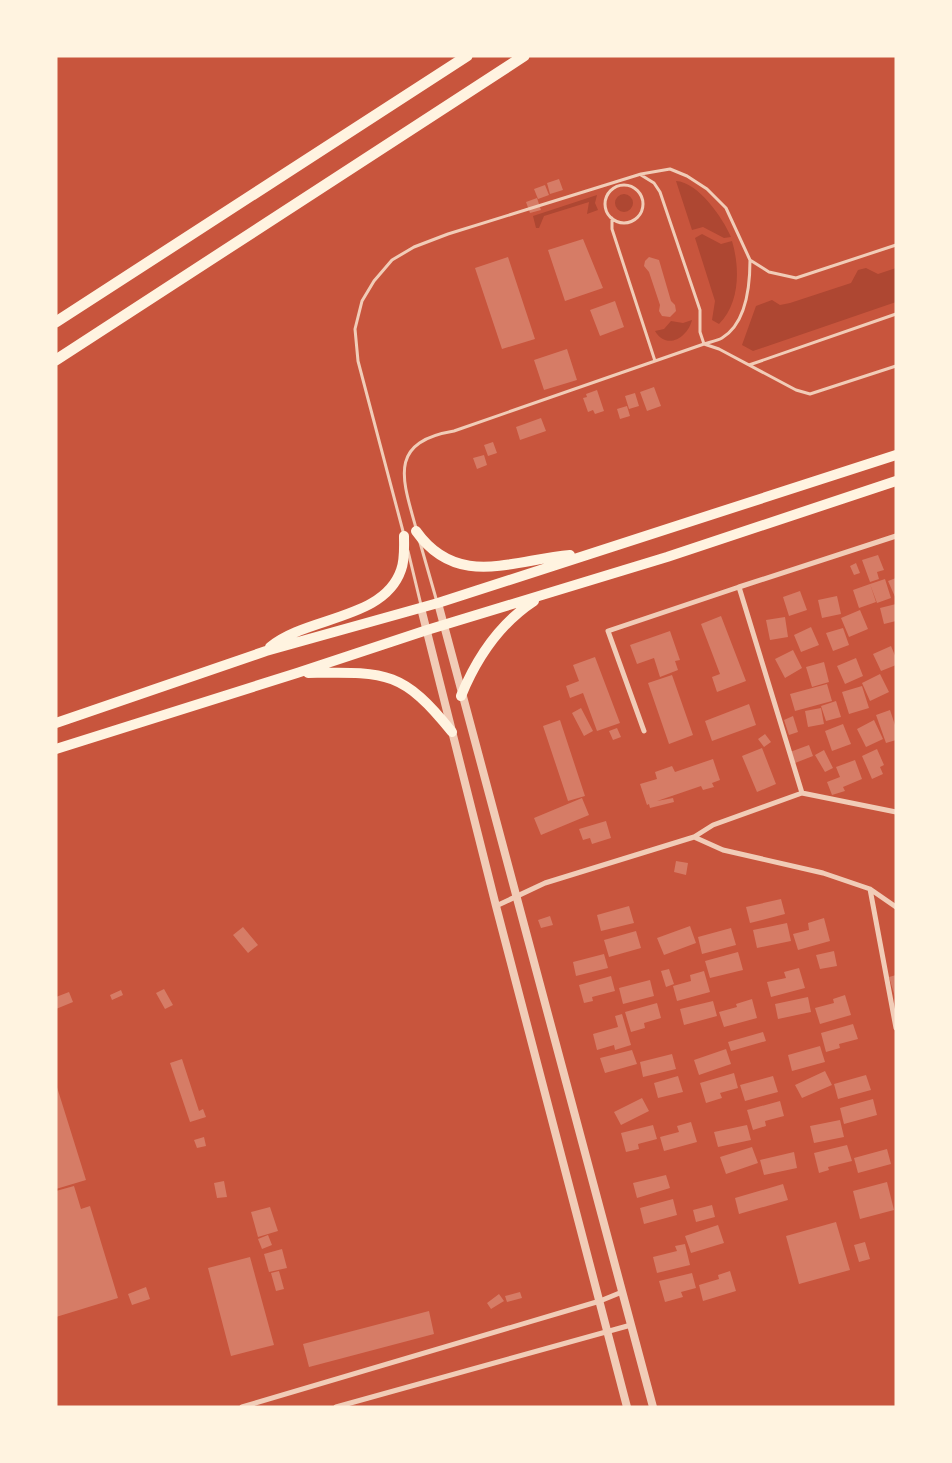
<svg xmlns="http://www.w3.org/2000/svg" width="952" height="1463" viewBox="0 0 952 1463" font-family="'Open Sans',sans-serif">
<rect width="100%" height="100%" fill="#c8553d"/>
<path fill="#ae4732" d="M676 181C698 182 723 218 731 237L724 238 703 227 692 230Z
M615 203a9 9 0 1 1 18 0a9 9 0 1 1-18 0Z
M597 195 595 203 598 210 587 214 589 202 544 216 539 228H536L533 216Z
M702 234 721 244 732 241C740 268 740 303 719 324L712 320 715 301 695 238Z
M866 268 878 274 896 268V302L753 351 742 345 756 306 772 300 780 305 790 303 851 283 858 270Z
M692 320C688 337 667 351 655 331L664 329 671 321 683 323Z"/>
<path fill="#d67c66" d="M559 179 563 190 550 194 547 183Z
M545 185 549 195 538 199 534 189Z
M537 198 541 210 530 213 526 202Z
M583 239 603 288 565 301 548 250Z
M508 257 535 339 502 349 475 268Z
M649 257 659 260 671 301 675 305 676 311 670 317 662 316 659 311 660 305 649 272 644 266 645 261Z
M615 301 624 327 600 336 590 310Z
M567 349 577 380 544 390 534 360Z
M654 387 661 406 647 411 640 392Z
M597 390 604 411 595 414 593 410 588 412 583 398 587 397 586 394Z
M635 393 639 406 629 409 625 396Z
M627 406 630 416 620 419 617 409Z
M541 418 546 431 520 440 516 427Z
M493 442 497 453 488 456 484 445Z
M484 455 487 465 477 469 473 458Z
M878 555 884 570 877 572 879 579 870 582 862 560Z
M856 563 860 573 854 575 850 566Z
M896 578V599L888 581Z
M885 579 891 598 877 603 870 584Z
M870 584 876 602 859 608 853 590Z
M800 591 807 610 789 616 783 597Z
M837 596 841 614 822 618 818 600Z
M896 604V621L884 624 880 608Z
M860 610 868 629 849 637 841 618Z
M721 616 746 681 717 692 712 677 720 674 701 624Z
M785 617 788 637 770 640 766 620Z
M811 627 819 645 801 652 794 635Z
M843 628 849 645 833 651 826 633Z
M670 631 680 660 675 661 678 670 660 677 654 658 637 664 630 645Z
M891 646 896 658V665L881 671 873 654Z
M793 650 802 668 785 678 775 659Z
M595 657 620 723 597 731 583 693 570 698 566 686 579 681 573 665Z
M856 658 863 676 845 684 837 666Z
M824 662 829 682 812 687 806 667Z
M880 674 889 692 870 701 862 683Z
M672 675 693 735 669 744 648 683Z
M827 684 832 701 795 711 790 694Z
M862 686 869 708 849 714 842 692Z
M836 701 841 717 826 721 821 706Z
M749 704 756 725 712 741 705 721Z
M581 708 593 731 584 736 572 713Z
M821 708 824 724 808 727 805 711Z
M890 710 896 728V740L886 743 876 715Z
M793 716 798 732 789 735 784 720Z
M560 720 585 796 568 801 543 726Z
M874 720 883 739 866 747 857 729Z
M843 724 851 744 832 751 825 731Z
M617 728 621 737 613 740 609 731Z
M765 734 771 742 764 747 758 739Z
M809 745 813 756 795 763 790 752Z
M762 748 776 784 757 792 742 756Z
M877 749 884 765 880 767 883 774 872 779 862 756Z
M824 750 833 768 825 772 815 755Z
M713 759 720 780 712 783 714 787 703 790 701 786 657 801 673 798 674 802 650 808 649 804 647 805 640 784 657 779 655 772 672 766 675 772Z
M855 760 862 779 843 787 845 791 832 795 827 782 840 777 836 767Z
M582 798 589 815 541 835 534 818Z
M606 821 611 838 592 844 590 838 583 840 579 829Z
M676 861 688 863 686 875 674 872Z
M781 899 785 914 750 923 746 907Z
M629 906 634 923 601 931 597 915Z
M550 916 553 925 541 928 538 920Z
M824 918 830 941 798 950 793 934 809 930 808 923Z
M787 923 791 941 757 948 753 930Z
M690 926 696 943 664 955 657 938Z
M243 927 258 945 248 953 233 935Z
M731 928 736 945 702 954 698 937Z
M636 931 641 948 609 957 604 940Z
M834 951 837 966 820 969 816 955Z
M738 952 743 970 710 978 705 961Z
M604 954 608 968 576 976 573 962Z
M799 968 805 988 771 997 767 982 786 978 784 972Z
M669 969 674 984 666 987 661 971Z
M704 971 710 992 677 1001 673 986 691 981 690 975Z
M896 975V997H895L889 977Z
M611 976 615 991 592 997 593 1001 584 1003 579 985Z
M650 980 654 996 623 1004 619 988Z
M164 989 173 1005 165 1009 156 993Z
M121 990 123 995 112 1000 110 995Z
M69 992 73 1002 56 1009V997Z
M845 995 851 1015 820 1024 815 1008 834 1003 833 999Z
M808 997 811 1012 778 1019 775 1004Z
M752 999 757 1018 724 1027 719 1012 737 1007 736 1004Z
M713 1001 717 1016 684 1025 680 1009Z
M657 1003 661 1018 644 1023 645 1028 631 1032 625 1012Z
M622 1014 631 1045 615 1050 614 1045 597 1050 593 1034 618 1027 615 1016Z
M853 1024 858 1039 839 1044 840 1048 826 1052 821 1033Z
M763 1032 766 1041 731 1051 728 1042Z
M820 1046 825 1062 792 1071 788 1055Z
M726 1049 731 1064 699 1075 694 1060Z
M632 1050 637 1064 605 1073 600 1058Z
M672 1054 676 1069 643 1077 640 1062Z
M182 1059 199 1111 203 1109 206 1117 190 1122 170 1063Z
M825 1071 832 1085 802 1098 795 1085Z
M734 1073 738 1088 720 1093 722 1098 706 1103 700 1083Z
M866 1075 871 1090 838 1099 834 1084Z
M678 1076 683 1092 658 1098 654 1083Z
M773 1076 778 1092 745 1101 740 1085Z
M56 1084 86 1180 56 1189Z
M642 1098 649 1111 621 1125 614 1112Z
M873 1099 877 1115 844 1124 840 1108Z
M780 1101 784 1116 765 1121 766 1126 753 1130 747 1110Z
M840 1120 844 1137 814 1143 810 1126Z
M691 1122 697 1142 664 1151 660 1137 679 1132 677 1126Z
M653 1125 657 1139 638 1144 639 1149 626 1152 621 1133Z
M747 1125 751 1140 718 1147 714 1132Z
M204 1137 206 1146 197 1148 194 1140Z
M847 1145 852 1161 828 1167 829 1170 819 1173 814 1153Z
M752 1147 758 1163 726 1174 720 1157Z
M887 1149 891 1164 858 1173 854 1158Z
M794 1152 797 1168 764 1175 760 1160Z
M666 1175 670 1188 637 1198 633 1183Z
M224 1181 227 1197 217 1198 214 1183Z
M887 1182 894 1210 860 1219 853 1191Z
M783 1184 788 1200 739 1214 735 1198Z
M74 1186 81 1209 90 1206 118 1298 56 1317V1191Z
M673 1199 677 1215 644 1224 640 1208Z
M712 1205 715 1217 696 1222 693 1210Z
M270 1207 278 1231 258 1237 251 1212Z
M836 1222 850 1270 799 1284 786 1236Z
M718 1225 724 1243 691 1253 685 1236Z
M268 1235 272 1245 262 1249 258 1239Z
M865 1242 870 1259 859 1262 854 1245Z
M685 1244 690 1265 657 1273 653 1257 677 1251 675 1246Z
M282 1249 287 1268 269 1272 264 1254Z
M250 1257 274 1345 231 1356 208 1268Z
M279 1271 284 1289 276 1291 271 1273Z
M730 1271 736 1291 703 1301 699 1285 719 1279 718 1275Z
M692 1273 696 1288 681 1292 683 1297 665 1302 659 1281Z
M146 1287 150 1299 132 1305 128 1294Z
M520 1292 522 1298 507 1302 505 1296Z
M499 1294 504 1301 491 1309 487 1303Z
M429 1311 434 1334 309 1367 303 1344Z"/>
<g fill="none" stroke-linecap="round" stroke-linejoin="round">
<path stroke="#f1ccb7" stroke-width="3" d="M641 175 654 183 660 192 700 310V332L704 344C709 342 717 341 722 338 747 323 750 286 750 260
M605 204a19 19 0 1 1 38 0a19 19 0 1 1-38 0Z
M612 218V229L655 361
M749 365 896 314
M416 528C402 478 388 442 454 431L704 344 719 349 796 390 810 394 896 366
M404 535 358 361 355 329 362 301 374 281 392 260 414 247 448 234 641 174 670 169 687 176 707 189 726 208 750 260 769 272 796 278 896 245
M419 539 437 602
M408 551 421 605"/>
<path stroke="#f1ccb7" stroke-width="5" d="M644 731 608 631 739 587
M802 793 739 587 896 536
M694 837 723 850 823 873 870 889 896 907
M870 889 896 1028
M496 906 545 883 694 837 713 825 802 793 896 812
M242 1407 600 1301 622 1292
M336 1407 631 1325"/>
<path stroke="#f1ccb7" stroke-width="8" d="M438 603 653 1407
M421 608 496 906 627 1407"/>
<path stroke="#fff3e0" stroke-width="10" d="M416 531C457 589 512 560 570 555
M270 647C307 616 384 620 401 570 405 560 404 547 404 536
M308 673C384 672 402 669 452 732
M461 696C477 657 499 624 534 601
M56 723 266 651 438 603 896 455
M56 749 297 673 427 630 667 557 896 481"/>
<path stroke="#fff3e0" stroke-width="11" d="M56 322 467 56
M56 360 524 56"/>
</g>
<rect width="952" height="1463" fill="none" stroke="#fff3e0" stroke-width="115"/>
</svg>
